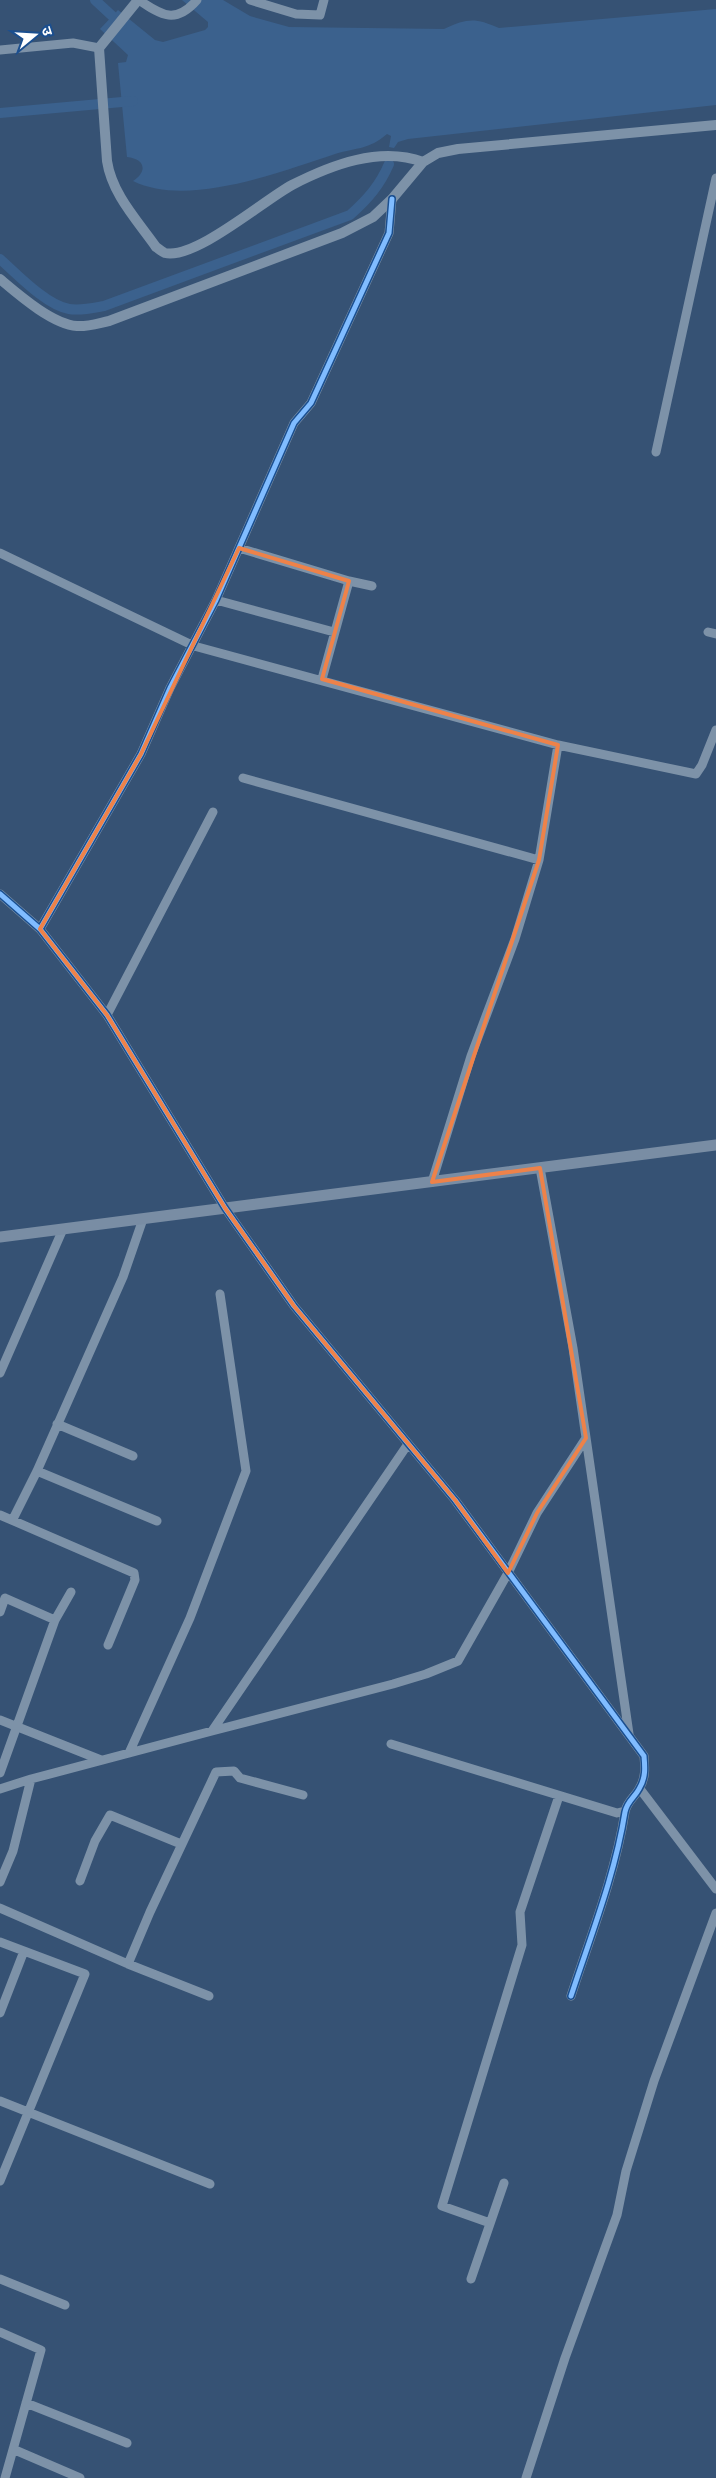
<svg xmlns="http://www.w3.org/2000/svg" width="716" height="2478" viewBox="0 0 716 2478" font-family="Arial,'Noto Sans Devanagari',sans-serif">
<rect width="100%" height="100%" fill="#365274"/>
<path fill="#3b618d" d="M182 0H223L250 16 289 27 444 29C468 18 475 18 499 28L716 9V105L408 139 398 142 394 148 389 147 391 136 387 134C368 150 358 147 335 154 280 172 188 208 133 181 148 171 145 159 127 157L118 63 126 62 128 55 100 29 118 10 155 40 163 42 205 30 208 27V22Z"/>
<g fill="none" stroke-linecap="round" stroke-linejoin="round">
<path stroke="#3b618d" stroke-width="10" d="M95 0 122 25
M0 113 133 101
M0 259C17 274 46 305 69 309 80 311 93 308 104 306L350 215C368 199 380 185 389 164"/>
<path stroke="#7d92a8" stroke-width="9" d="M139 0C162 16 176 24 197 0
M250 0 296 14 320 15 324 0
M0 50 73 43 99 48
M656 452 716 178
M239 548 349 581 322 679
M0 553 194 646 558 745 696 774 702 765 716 730
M349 581 372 586
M216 600 334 632
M708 632 716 634
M243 778 539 860
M0 894 40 929 107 1015 225 1208 294 1306 455 1500 644 1756C645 1767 646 1778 639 1789 635 1797 627 1801 625 1812 615 1875 591 1935 571 1996
M40 929 141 754 170 688 216 600 294 423 311 403 389 233 392 199
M107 1015 213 812
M540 1168 573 1348 629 1734
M432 1182 471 1056 515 939 539 860 558 745
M0 1373 63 1229
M57 1424 133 1456
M408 1444 212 1731 393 1684 426 1674 458 1661 508 1573 537 1513 586 1438
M37 1471 157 1521
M0 1515 134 1573 135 1580 108 1645
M13 1519 37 1471 123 1277 143 1219
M0 1612 5 1598 55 1620 0 1773
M55 1620 71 1592
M0 1720 101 1760
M391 1744 617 1813 625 1811
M129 1753 190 1618 246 1471 220 1294
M31 1779 212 1731
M0 1789 31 1779 13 1851 0 1882
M640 1789 716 1889
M80 1881 95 1841 110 1815 181 1844
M0 1908 128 1964 209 1996
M0 1942 85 1974 0 2181
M128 1964 150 1912 216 1772 234 1771 240 1778 303 1795
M0 2013 24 1951
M0 2101 210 2184
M490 2223 442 2206 522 1945 520 1912 559 1796
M0 2279 65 2305
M471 2279 504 2183
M0 2332 41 2350 5 2478
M26 2403 127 2443
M15 2450 80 2478
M526 2478 565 2358 617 2215 626 2171 654 2081 716 1913"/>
<path stroke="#7d92a8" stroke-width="10" d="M138 0 99 48 107 161C112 194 137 220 156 247 158 248 162 252 165 253 195 260 264 200 292 185 331 165 380 146 423 162
M0 279C19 295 52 324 77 326 87 327 99 323 109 321L342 233 373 217 392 199 423 162 438 153 458 149 716 125"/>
<path stroke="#798da4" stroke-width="11" d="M0 1237 716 1145"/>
<defs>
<path id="cycleway" d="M0 894 40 929 107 1015 225 1208 294 1306 455 1500 644 1756C645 1767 646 1778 639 1789 635 1797 627 1801 625 1812 615 1875 591 1935 571 1996
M40 929 141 754 170 688 216 600 294 423 311 403 389 233 392 199"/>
</defs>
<use href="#cycleway" stroke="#1b4f8f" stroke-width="8"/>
<use href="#cycleway" stroke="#80bcff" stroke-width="5"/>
</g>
<path fill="none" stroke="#ee8249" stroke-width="4" stroke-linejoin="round" d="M239 548 349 581 322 679 558 745 539 860 432 1182 540 1168 586 1438 537 1513 508 1573 455 1500 294 1306 225 1208 107 1015 40 929 141 754Z"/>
<g transform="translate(35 35) rotate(72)" stroke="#1b4f8f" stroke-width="4" paint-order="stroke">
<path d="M0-4L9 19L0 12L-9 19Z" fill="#ffffff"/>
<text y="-8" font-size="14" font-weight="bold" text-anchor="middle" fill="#ffffff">उ</text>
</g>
</svg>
